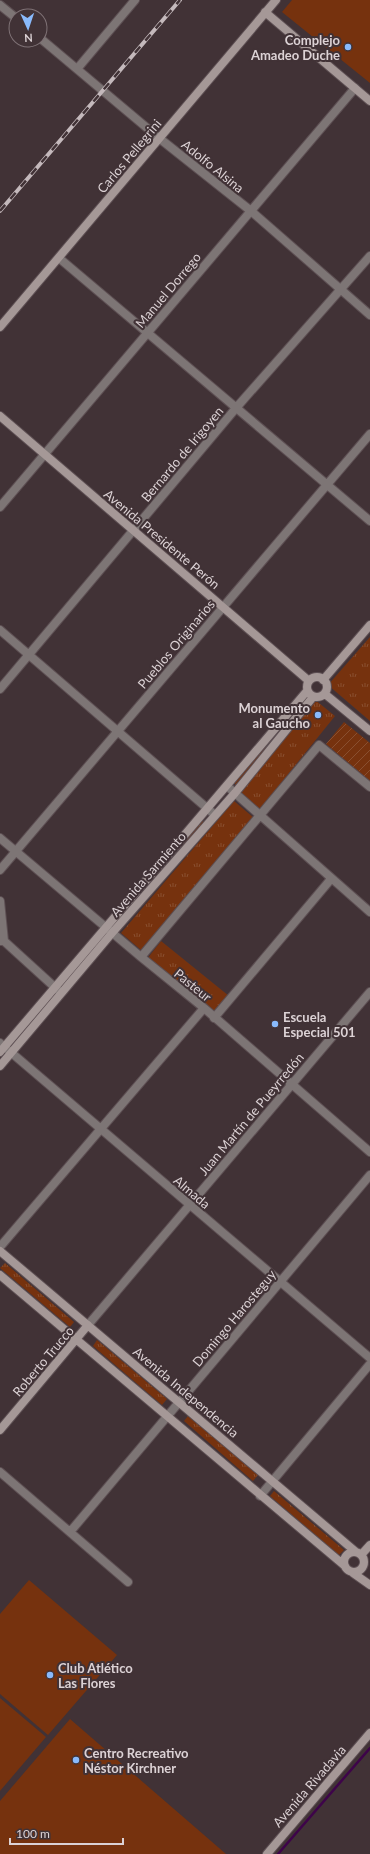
<svg xmlns="http://www.w3.org/2000/svg" width="370" height="1854" viewBox="0 0 370 1854" font-family="Lato,sans-serif">
<defs>
<pattern id="grass-tufts" width="24" height="20" patternUnits="userSpaceOnUse"><rect width="24" height="20" fill="#76320e"/><path d="M3 7l-1-3M5 7V3M7 7l1-3M15 17l-1-3M17 17v-4M19 17l1-3" fill="none" stroke="#894f30"/></pattern>
<pattern id="garden-furrows" width="10" height="10" patternUnits="userSpaceOnUse"><rect width="10" height="10" fill="#76320e"/><path d="M-1 1l2-2M0 10L10 0M9 11l2-2" fill="none" stroke="#894f30"/></pattern>
</defs>
<rect width="100%" height="100%" fill="#413236"/>
<path fill="url(#grass-tufts)" d="M370 637V721L328 685Z
M306 699 308 700 236 785 234 783Z
M314 699 335 716 260 809 239 792Z
M234 801 254 818 141 950 121 933Z
M202 821 204 822 117 923 116 922Z
M161 941 229 996 214 1013 147 959Z
M5 1263 74 1322 70 1327 0 1268Z
M97 1340 167 1399 162 1405 93 1346Z
M188 1416 258 1475 253 1481 184 1421Z
M274 1491 344 1550 339 1555 270 1496Z"/>
<path fill="url(#garden-furrows)" d="M344 722 370 743V781L326 744Z"/>
<path fill="#76320e" d="M292 0H370V83L282 12Z
M29 1580 117 1655 48 1735 0 1694V1614Z
M0 1698 46 1737 0 1791Z
M70 1719 226 1854H0V1801Z"/>
<g fill="none" stroke-linecap="round" stroke-linejoin="round">
<path stroke="#3e044a" stroke-width="2.5" d="M278 1854 370 1748"/>
<defs>
<path id="street" d="M0 5 16 18
M40 38 159 138 251 211 370 315
M77 69 135 0
M59 258 370 521
M0 507 355 88
M0 630 215 815
M0 689 236 408 370 256
M227 786 370 912
M0 838 141 957 204 1008 370 1152
M0 870 370 434
M0 901 4 941H0
M4 941 60 992
M141 957 319 745 370 787
M214 1018 331 879
M0 1043 370 1358
M0 1247 204 1008
M88 1325 370 992
M0 1472 128 1582
M260 1496 370 1364
M70 1532 370 1175"/>
<path id="secondary" d="M265 12 370 101
M0 327 276 0
M0 416 309 681
M307 687a10 10 0 1 1 20 0a10 10 0 1 1-20 0Z
M323 680 370 625
M325 694 370 731
M0 1052 307 691
M0 1066 112 933 235 793 313 697
M0 1251 356 1552
M0 1275 345 1566
M0 1430 88 1325
M344 1562a10 10 0 1 1 20 0a10 10 0 1 1-20 0Z
M361 1555 370 1545
M353 1573 370 1585
M267 1854 370 1733"/>
</defs>
<use href="#street" stroke="#5d4f53" stroke-width="10"/>
<use href="#secondary" stroke="#5d4f53" stroke-width="10"/>
<use href="#street" stroke="#7d7575" stroke-width="8"/>
<use href="#secondary" stroke="#a59897" stroke-width="8"/>
<defs>
<path id="rail" d="M0 211 180 0"/>
</defs>
<use href="#rail" stroke="#c4b9bc" stroke-width="4"/>
<use href="#rail" stroke="#413236" stroke-width="2.5" stroke-dasharray="8" stroke-linecap="butt"/>
</g>
<g fill="#89bafc" stroke="#413236" stroke-width="1.5">
<circle cx="348" cy="47" r="4"/>
<circle cx="318" cy="715" r="4"/>
<circle cx="275" cy="1024" r="4"/>
<circle cx="50" cy="1675" r="4"/>
<circle cx="76" cy="1760" r="4"/>
</g>
<g text-anchor="middle" dominant-baseline="central" stroke-width="4" stroke-linejoin="round" paint-order="stroke">
<g font-size="13" font-weight="bold" fill="#dcd2d5" stroke="#413236" text-anchor="start">
<text x="340" y="40" text-anchor="end">Complejo<tspan x="340" dy="15">Amadeo Duche</tspan></text>
<text x="310" y="708" text-anchor="end">Monumento<tspan x="310" dy="15">al Gaucho</tspan></text>
<text x="283" y="1017">Escuela<tspan x="283" dy="15">Especial 501</tspan></text>
<text x="58" y="1668">Club Atlético<tspan x="58" dy="15">Las Flores</tspan></text>
<text x="84" y="1753">Centro Recreativo<tspan x="84" dy="15">Néstor Kirchner</tspan></text>
</g>
<g font-size="13" fill="#dcd2d5" stroke="#413236">
<text transform="translate(129 156) rotate(-50)">Carlos Pellegrini</text>
<text transform="translate(213 166) rotate(39)">Adolfo Alsina</text>
<text transform="translate(168 290) rotate(-50)">Manuel Dorrego</text>
<text transform="translate(182 454) rotate(-50)">Bernardo de Irigoyen</text>
<text transform="translate(162 539) rotate(40)">Avenida Presidente Perón</text>
<text transform="translate(176 644) rotate(-50)">Pueblos Originarios</text>
<text transform="translate(148 874) rotate(-49)">Avenida Sarmiento</text>
<text transform="translate(193 985) rotate(39)">Pasteur</text>
<text transform="translate(251 1114) rotate(-50)">Juan Martín de Pueyrredón</text>
<text transform="translate(192 1192) rotate(40)">Almada</text>
<text transform="translate(234 1318) rotate(-50)">Domingo Harosteguy</text>
<text transform="translate(43 1361) rotate(-50)">Roberto Trucco</text>
<text transform="translate(186 1392) rotate(40)">Avenida Independencia</text>
<text transform="translate(309 1786) rotate(-49)">Avenida Rivadavia</text>
</g>
</g>
<g transform="translate(28 28) rotate(177)"><circle r="19" fill="#413236" stroke="#7f7276"/>
<path d="M0-3L7 15L0 10L-7 15Z" fill="#89bafc"/>
<text y="-6" font-size="11" font-weight="bold" text-anchor="middle" fill="#dcd2d5">N</text>
</g>
<path d="M10 1838v6h113v-6" fill="none" stroke="#dcd2d5" stroke-width="2"/>
<text x="16" y="1838" font-size="12" fill="#dcd2d5" stroke="#413236" stroke-width="3" paint-order="stroke">100 m</text>
</svg>
